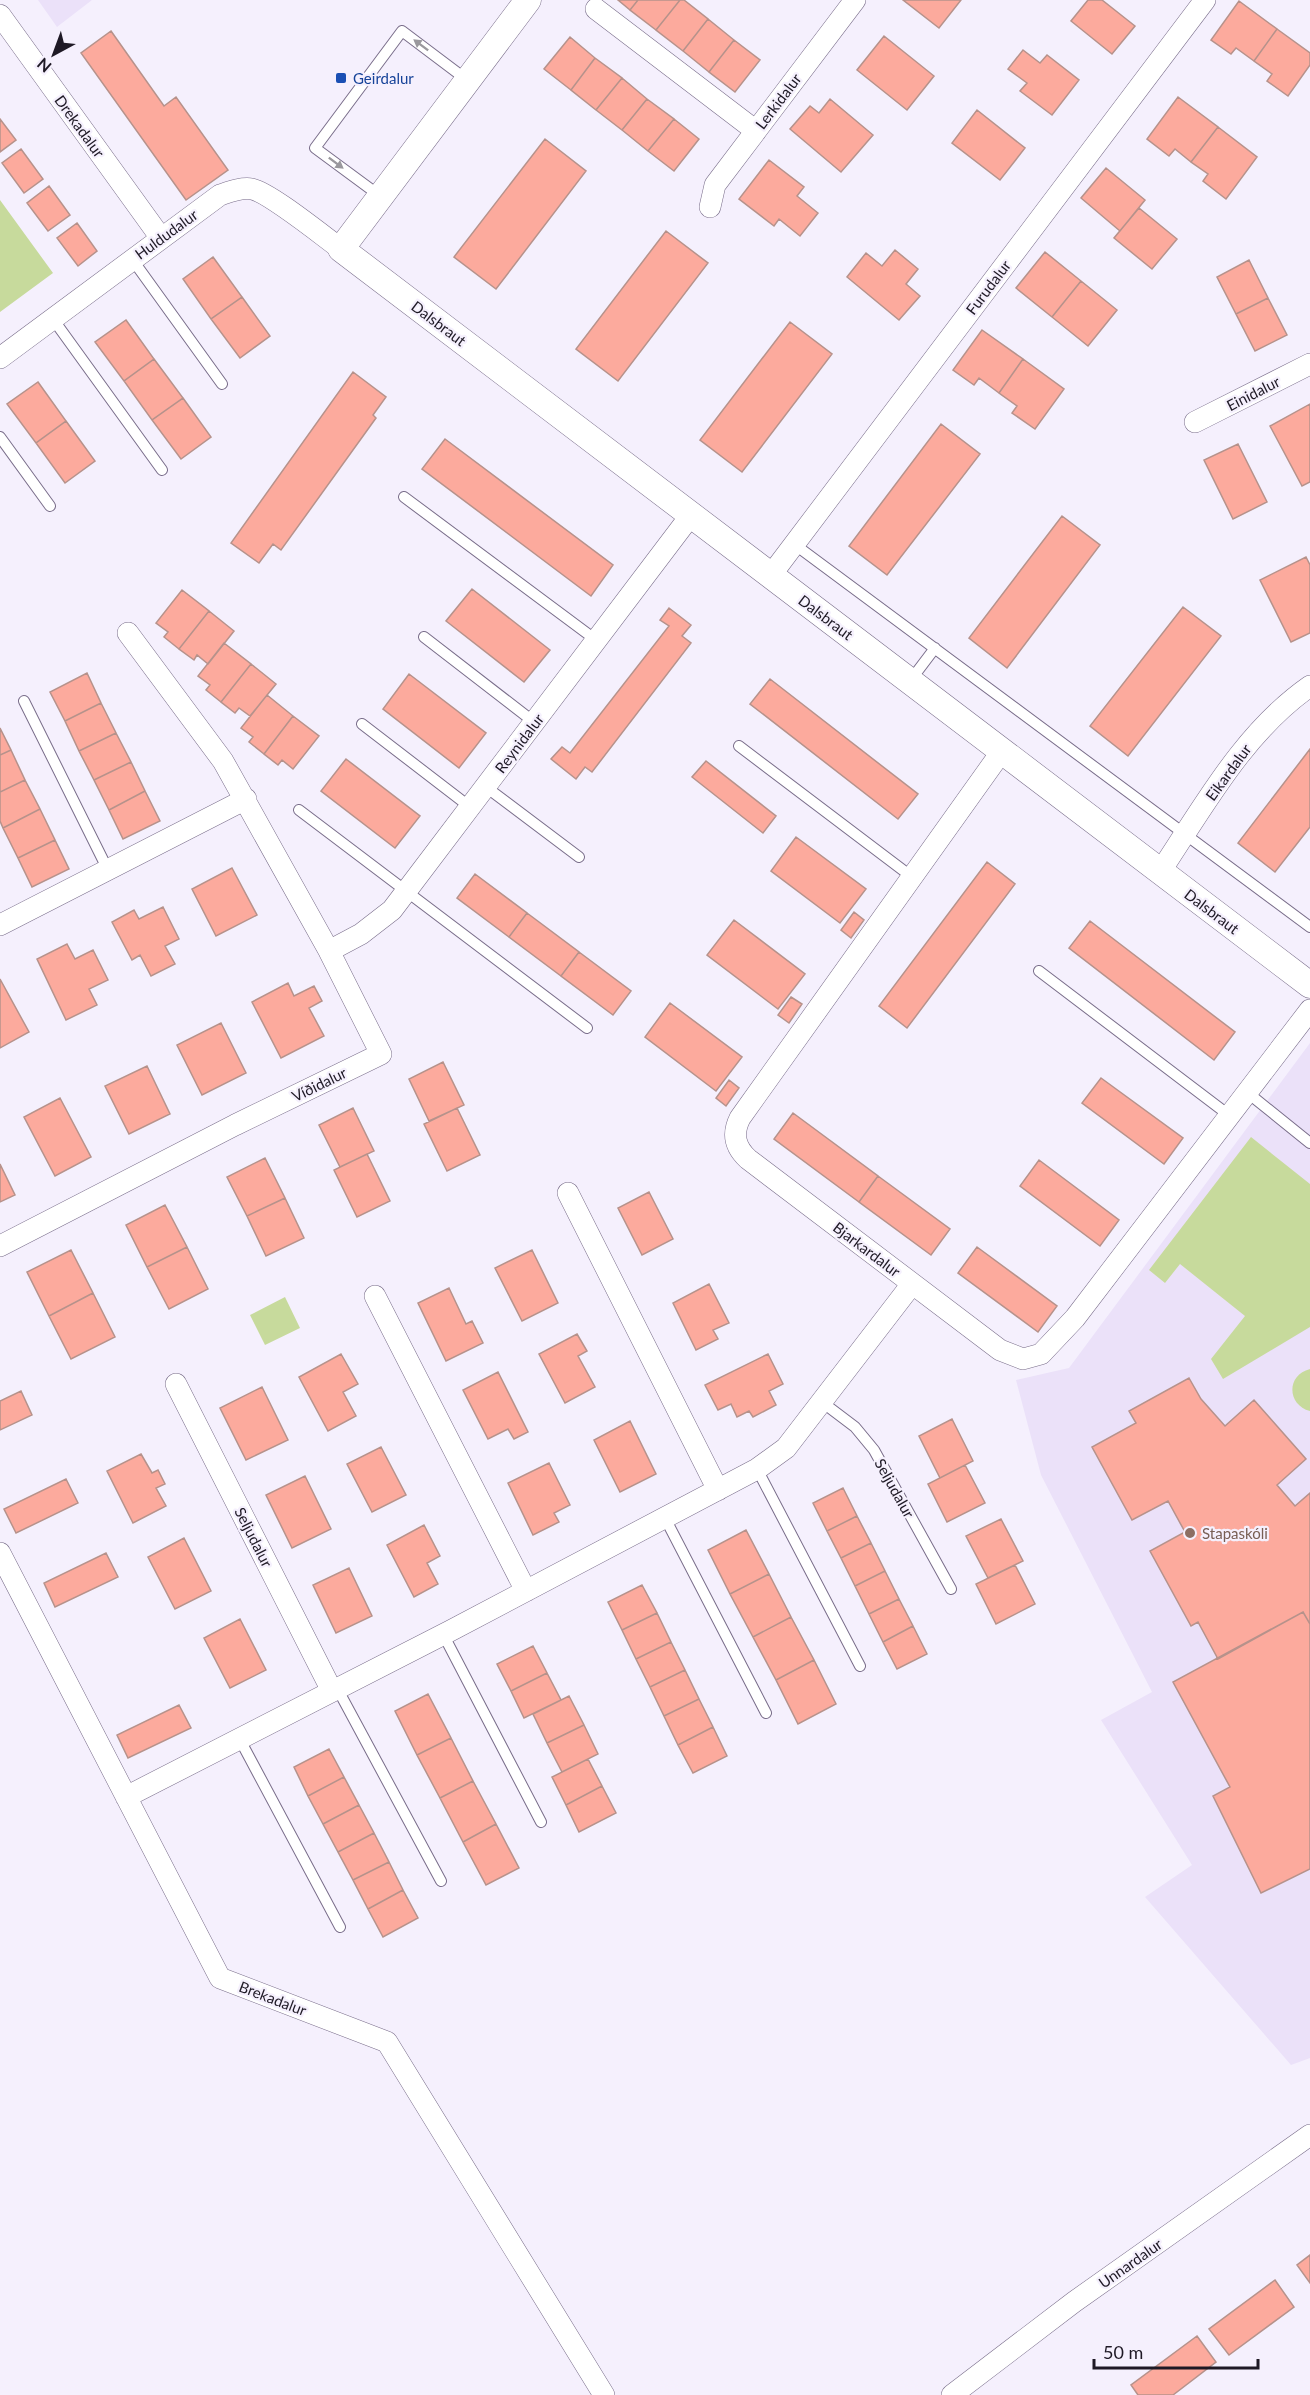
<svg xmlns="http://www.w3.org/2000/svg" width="1310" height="2395" viewBox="0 0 1310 2395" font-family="Lato,sans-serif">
<rect width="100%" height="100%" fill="#f5f0fd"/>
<path fill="#ebe1f9" d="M38 0H92L57 27Z
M1310 1043V2058L1291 2065 1145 1897 1192 1865 1101 1720 1152 1692 1041 1475 1016 1380 1069 1368Z"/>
<path fill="#c7da9c" d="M0 200 53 273 0 312Z
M1251 1137 1310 1184V1327L1223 1379 1211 1359 1245 1316 1180 1264 1165 1283 1149 1270Z
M285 1297 300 1328 265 1345 250 1315Z
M1310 1369V1411C1287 1405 1286 1375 1310 1369Z"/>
<path fill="#fcaa9d" stroke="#b6928b" stroke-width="1.5" d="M618 0H638L630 10Z
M638 0H680L656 30 630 10Z
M680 0H684L708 19 683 51 656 30Z
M903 0H961L939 28Z
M1088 0H1102L1135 26 1112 54 1071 21Z
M1239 1 1277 29 1254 61 1236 48 1231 54 1211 40Z
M708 19 734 40 709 72 683 51Z
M1277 29 1310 53V65L1288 96 1267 81 1272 74 1254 61Z
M111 31 164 106 176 97 228 170 186 200 81 53Z
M884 36 934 76 907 110 857 70Z
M570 37 595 58 571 90 544 69Z
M734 40 760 60 735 92 709 72Z
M1023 50 1040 63 1047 55 1079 80 1052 115 1020 91 1027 83 1008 69Z
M595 58 622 78 596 110 571 90Z
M622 78 647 99 622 130 596 110Z
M1178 97 1218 127 1191 162 1175 149 1169 156 1147 139Z
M647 99 674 119 648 151 622 130Z
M830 99 873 135 841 172 790 129 810 106 819 113Z
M977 110 1025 148 1000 180 952 143Z
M0 119 16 140 0 152Z
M674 119 699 139 674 171 648 151Z
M1218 127 1257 157 1226 199 1203 181 1208 174 1191 162Z
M545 139 586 171 496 289 454 257Z
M21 149 43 179 24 193 2 163Z
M769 160 804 187 797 196 818 213 800 236 779 219 774 226 739 199Z
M1106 168 1145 200 1120 231 1081 198Z
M49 186 70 215 48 231 27 203Z
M1139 208 1177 239 1152 269 1114 238Z
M77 223 97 251 78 266 57 238Z
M666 231 708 263 618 381 576 349Z
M895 250 918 269 906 284 920 296 899 320 847 277 866 253 882 266Z
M1045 252 1081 281 1052 317 1016 288Z
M213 257 242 297 211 319 183 279Z
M1249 260 1268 298 1236 314 1217 277Z
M1081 281 1117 310 1088 346 1052 317Z
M242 297 270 336 240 358 211 319Z
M1268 298 1287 335 1255 351 1236 314Z
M126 320 154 359 124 381 95 342Z
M790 322 832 354 742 472 700 440Z
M982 330 1023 359 999 393 979 378 974 385 953 370Z
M154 359 183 398 152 420 124 381Z
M1023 359 1064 389 1035 429 1012 413 1017 406 999 393Z
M353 372 386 397 373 415 376 418 281 550 273 544 259 563 231 543Z
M38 382 66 421 36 443 7 404Z
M183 398 211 437 181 459 152 420Z
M1310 404V482L1302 486 1270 426Z
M66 421 95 461 65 483 36 443Z
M941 424 980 454 887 575 849 546Z
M445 439 613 565 591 596 422 469Z
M1238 444 1267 502 1233 519 1204 460Z
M1062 516 1100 545 1007 668 969 638Z
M1306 557 1310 565V633L1291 642 1260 580Z
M472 589 550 650 524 682 446 621Z
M182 590 209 611 179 649 164 637 168 632 156 623Z
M1183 607 1221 636 1128 756 1090 726Z
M669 608 691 625 682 636 691 643 592 772 585 767 576 779 551 759 562 747 570 753 669 626 660 620Z
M209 611 234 631 208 664 197 655 194 660 179 649Z
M224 643 251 664 221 702 206 690 210 685 198 676Z
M251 664 276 684 250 716 239 708 235 713 221 702Z
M87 673 101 703 65 721 50 692Z
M409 674 486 733 459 768 383 709Z
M770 679 918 794 898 819 750 704Z
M267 695 293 716 264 754 249 742 253 737 241 728Z
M101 703 116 733 79 751 65 721Z
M293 716 319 736 293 769 282 760 278 765 264 754Z
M0 728 11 750 0 755Z
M116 733 131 762 94 780 79 751Z
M1310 749V827L1275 872 1238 843Z
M11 750 25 780 0 792V755Z
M346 759 420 816 395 848 321 791Z
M706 761 776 816 763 833 692 777Z
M131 762 145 791 109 810 94 780Z
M25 780 40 809 3 828 0 821V792Z
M145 791 160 821 123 839 109 810Z
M40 809 55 840 18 858 3 828Z
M796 837 866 889 840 923 771 871Z
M55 840 69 869 32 887 18 858Z
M987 862 1015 884 907 1028 879 1006Z
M232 868 257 915 216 936 192 889Z
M475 874 527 913 509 937 457 898Z
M163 907 179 939 165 946 175 964 151 976 140 955 132 960 112 922 134 910 139 919Z
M854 912 864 920 851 938 841 930Z
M527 913 579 952 561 976 509 937Z
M734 920 805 974 778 1009 707 955Z
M1090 921 1235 1032 1214 1060 1069 948Z
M67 944 75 959 93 950 108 980 89 989 97 1005 66 1020 37 959Z
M579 952 631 991 613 1015 561 976Z
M0 979 29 1032 0 1048Z
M288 983 294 996 314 986 322 1001 309 1008 324 1036 281 1058 252 1002Z
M791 997 802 1004 789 1023 778 1015Z
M670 1003 742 1057 716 1091 645 1037Z
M221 1023 246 1073 202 1095 177 1045Z
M443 1062 464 1105 429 1121 409 1079Z
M147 1066 170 1114 129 1134 105 1086Z
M1101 1078 1183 1138 1164 1164 1082 1103Z
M729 1080 739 1088 726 1106 716 1098Z
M60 1098 91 1157 55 1176 24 1117Z
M353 1108 374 1151 340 1167 319 1125Z
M457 1108 480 1155 447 1171 424 1124Z
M793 1113 878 1176 859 1202 774 1139Z
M367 1154 390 1201 357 1217 334 1170Z
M265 1158 285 1198 247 1216 227 1177Z
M1039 1160 1119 1220 1100 1246 1020 1186Z
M0 1164 15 1195 0 1202Z
M878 1176 950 1229 931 1255 859 1202Z
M649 1192 673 1239 642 1255 618 1208Z
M285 1198 304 1238 266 1256 247 1216Z
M165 1205 187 1247 147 1267 126 1225Z
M187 1247 208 1289 169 1309 147 1267Z
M977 1247 1057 1306 1038 1332 958 1273Z
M71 1250 93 1293 49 1316 27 1272Z
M532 1250 558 1303 522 1321 495 1268Z
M709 1284 729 1323 713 1330 718 1339 696 1350 673 1303Z
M449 1288 466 1324 472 1321 483 1343 446 1361 418 1303Z
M93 1293 115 1337 71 1359 49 1316Z
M577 1334 587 1351 578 1356 595 1387 565 1403 539 1354Z
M341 1354 358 1384 343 1392 356 1416 328 1431 299 1377Z
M768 1354 783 1384 769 1391 776 1405 753 1417 749 1411 737 1417 731 1404 718 1410 705 1385Z
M498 1372 528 1432 514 1439 508 1429 488 1439 463 1390Z
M1189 1378 1201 1399 1225 1426 1254 1400 1306 1459 1277 1485 1295 1506 1310 1493V1624L1303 1612 1218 1659 1198 1622 1191 1626 1150 1551 1185 1532 1168 1501 1132 1520 1092 1447 1136 1423 1129 1411Z
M262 1387 288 1440 246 1460 220 1408Z
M21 1391 32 1415 0 1430V1401Z
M952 1419 973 1461 940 1478 919 1436Z
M630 1421 656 1474 620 1492 594 1440Z
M381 1447 406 1495 372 1512 347 1464Z
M141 1454 152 1473 158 1470 165 1484 156 1488 166 1506 133 1523 107 1471Z
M549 1463 570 1505 554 1513 559 1522 533 1535 508 1483Z
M965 1465 985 1503 947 1522 928 1484Z
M305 1476 331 1529 292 1548 266 1495Z
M66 1479 78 1503 16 1533 4 1509Z
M843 1488 857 1516 827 1531 813 1503Z
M857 1516 871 1543 841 1558 827 1531Z
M1001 1519 1023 1561 988 1578 966 1536Z
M424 1525 440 1556 427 1563 438 1584 414 1597 387 1545Z
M746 1530 769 1574 730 1594 708 1550Z
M184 1538 211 1591 175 1609 148 1557Z
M871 1543 885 1571 855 1586 841 1558Z
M106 1553 118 1577 55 1607 44 1583Z
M1015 1565 1035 1604 996 1624 976 1584Z
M349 1568 372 1616 336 1633 313 1585Z
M885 1571 899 1599 869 1614 855 1586Z
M769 1574 791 1617 753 1637 730 1594Z
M642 1585 657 1613 622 1630 608 1602Z
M899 1599 913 1626 883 1642 869 1614Z
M1303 1612 1310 1624V1869L1261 1893 1213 1796 1230 1787 1173 1682Z
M657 1613 671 1642 636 1659 622 1630Z
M791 1617 814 1660 776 1680 753 1637Z
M240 1619 266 1670 230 1688 204 1638Z
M913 1626 927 1654 897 1669 883 1642Z
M671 1642 685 1670 650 1687 636 1659Z
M533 1646 547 1673 511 1691 497 1664Z
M814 1660 836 1704 798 1724 776 1680Z
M685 1670 699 1699 664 1716 650 1687Z
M547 1673 561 1700 524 1718 511 1691Z
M428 1694 451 1738 417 1755 395 1711Z
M569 1696 584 1725 547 1743 533 1714Z
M699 1699 713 1727 678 1745 664 1716Z
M179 1705 191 1728 128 1758 117 1735Z
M584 1725 598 1754 562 1772 547 1743Z
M713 1727 727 1756 693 1773 678 1745Z
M451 1738 473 1781 440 1798 417 1755Z
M329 1749 344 1777 308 1796 294 1767Z
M588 1759 602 1786 566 1805 552 1777Z
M344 1777 359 1805 323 1824 308 1796Z
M473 1781 496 1824 463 1842 440 1798Z
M602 1786 616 1813 579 1832 566 1805Z
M359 1805 374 1833 338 1852 323 1824Z
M496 1824 519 1868 486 1885 463 1842Z
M374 1833 389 1862 353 1880 338 1852Z
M389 1862 403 1890 368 1909 353 1880Z
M403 1890 418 1918 383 1937 368 1909Z
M1310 2255V2283L1297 2265Z
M1275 2280 1294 2307 1229 2355 1209 2329Z
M1197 2336 1216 2362 1173 2395H1138L1131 2385Z"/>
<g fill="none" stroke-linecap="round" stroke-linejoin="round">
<defs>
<path id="service" d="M380 196 315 148 402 31 467 80
M132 259 222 384
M53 319 162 470
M0 437 50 506
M404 497 596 640
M794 544 1310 927
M424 637 534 722
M910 681 935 648
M24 701 108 870
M362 724 470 807
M739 746 912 877
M486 787 579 857
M299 810 587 1028
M1039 971 1230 1116
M1248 1093 1310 1143
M822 1402 855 1427 874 1450 951 1589
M757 1469 860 1666
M665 1518 766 1713
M443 1634 541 1822
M337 1688 441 1881
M239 1738 340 1927"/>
<path id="minor" d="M596 9 756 131
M0 15 161 238
M710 207 715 185 855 0
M0 358 220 195C229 192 242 187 252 189 270 193 323 236 341 249
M1195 422 1310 364
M771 575 1205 0
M1002 751 740 1118C732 1134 735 1147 748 1159L1000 1350 1023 1359 1041 1354 1075 1318 1310 1010
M1160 872C1204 806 1244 732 1310 686
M0 925 246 799
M329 951 361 934 392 910 691 515
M568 1193 718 1490
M0 1246 235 1125 381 1054 329 951 223 761 128 633
M375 1296 526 1591
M176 1384 332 1691
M0 1553 220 1978 387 2042 604 2395
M126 1797 450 1631 757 1469 786 1448 912 1284
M952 2395 1074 2302 1310 2135"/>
<path id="tertiary" d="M528 0 341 249 1310 985"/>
</defs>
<use href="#service" stroke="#796d8a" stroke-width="12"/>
<use href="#minor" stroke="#796d8a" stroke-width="22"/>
<use href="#tertiary" stroke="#796d8a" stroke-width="27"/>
<use href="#service" stroke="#fff" stroke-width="10"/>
<use href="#minor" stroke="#fff" stroke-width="21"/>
<use href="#tertiary" stroke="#fff" stroke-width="26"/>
</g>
<defs><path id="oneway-solid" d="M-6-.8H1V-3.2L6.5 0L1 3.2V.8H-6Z" transform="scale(1.5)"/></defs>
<g fill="#9a989d">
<use href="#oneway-solid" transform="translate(421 45) rotate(-143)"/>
<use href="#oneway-solid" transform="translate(336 163) rotate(37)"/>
</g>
<rect fill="#1a4fb4" stroke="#f5f0fd" stroke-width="2" x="335" y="72" width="12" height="12" rx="3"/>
<circle fill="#8d6e63" stroke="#f5f0fd" stroke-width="2" cx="1190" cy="1533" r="6"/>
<g text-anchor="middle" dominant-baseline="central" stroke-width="4.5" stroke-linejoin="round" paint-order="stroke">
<g font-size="15" fill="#164399" stroke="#f5f0fd" text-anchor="start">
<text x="353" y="78">Geirdalur</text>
</g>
<g font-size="15" fill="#1e1925" stroke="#f5f0fd">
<text transform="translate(778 101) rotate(-53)">Lerkidalur</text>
<text transform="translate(80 126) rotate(54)">Drekadalur</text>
<text transform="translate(166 234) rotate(-36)">Huldudalur</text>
<text transform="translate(988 287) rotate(-53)">Furudalur</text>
<text transform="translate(439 323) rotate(37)">Dalsbraut</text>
<text transform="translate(1253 393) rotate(-27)">Einidalur</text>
<text transform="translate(826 617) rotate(37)">Dalsbraut</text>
<text transform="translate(519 743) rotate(-53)">Reynidalur</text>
<text transform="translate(1228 772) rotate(-54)">Eikardalur</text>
<text transform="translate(1212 911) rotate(37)">Dalsbraut</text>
<text transform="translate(319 1084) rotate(-26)">Víðidalur</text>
<text transform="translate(867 1249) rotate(37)">Bjarkardalur</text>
<text transform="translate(895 1488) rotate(61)">Seljudalur</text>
<text transform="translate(254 1537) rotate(63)">Seljudalur</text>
<text transform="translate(273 1998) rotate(21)">Brekadalur</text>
<text transform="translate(1130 2263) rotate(-35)">Unnardalur</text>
</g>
<g font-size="15" fill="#785e54" stroke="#f5f0fd" text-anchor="start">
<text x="1202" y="1533">Stapaskóli</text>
</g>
</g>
<g transform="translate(54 54) rotate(221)" stroke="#f5f0fd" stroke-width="4.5" paint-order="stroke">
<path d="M0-4.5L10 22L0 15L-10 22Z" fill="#1e1925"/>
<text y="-9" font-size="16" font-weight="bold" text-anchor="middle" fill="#1e1925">N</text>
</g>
<path d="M1094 2359v9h164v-9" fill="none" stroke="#1e1925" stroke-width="3"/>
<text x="1103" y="2359" font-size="18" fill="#1e1925" stroke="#f5f0fd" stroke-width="4.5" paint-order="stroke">50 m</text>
</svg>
